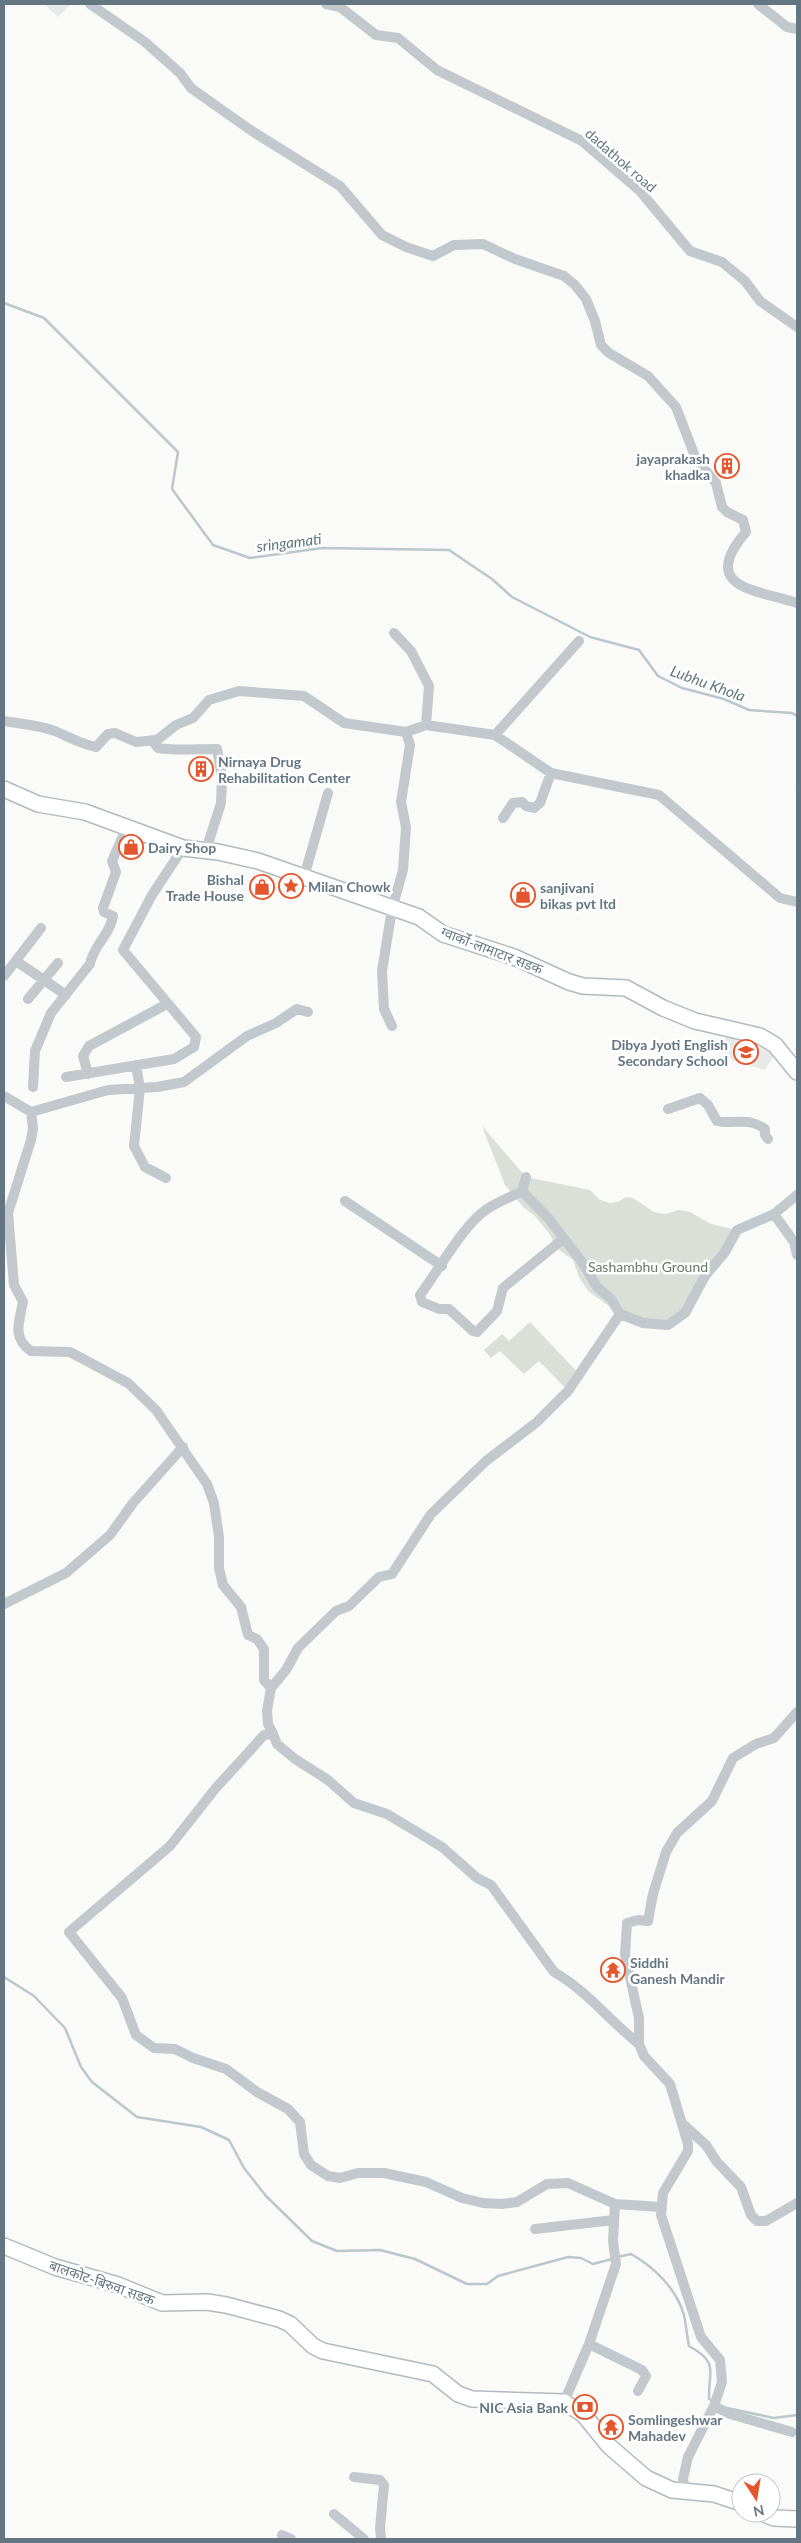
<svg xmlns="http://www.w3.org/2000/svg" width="801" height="2543" viewBox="0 0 801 2543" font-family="Lato,'Noto Sans Devanagari',sans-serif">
<rect width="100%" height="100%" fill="#fafaf8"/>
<path fill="#e8e9e9" d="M44 4H71L58 17Z
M727 1036 751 1043 774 1055 765 1070 734 1061 719 1050Z"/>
<path fill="#dadfd7" d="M482 1126 526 1177 590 1190 600 1200 610 1203 618 1202 626 1197 633 1198 654 1212 665 1214 679 1210 690 1212 711 1224 737 1230 685 1313 668 1325 624 1317 588 1291 579 1277 573 1260 555 1247 551 1236 535 1216 523 1207 505 1185Z
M530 1322 580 1375 568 1391 539 1361 524 1374 500 1351 491 1358 484 1350 502 1334 509 1341Z"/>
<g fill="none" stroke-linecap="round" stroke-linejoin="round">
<path stroke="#bbc7cb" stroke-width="2.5" d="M4 303 44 318 178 452 172 489 213 545 250 558 322 548 449 550 492 579 512 597 590 637 639 650 658 676 682 688 724 699 749 710 792 713 797 716
M797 789V790
M4 1977 34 1996 65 2028 81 2067 92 2082 137 2117 201 2127 229 2140 244 2168 266 2196 312 2241 337 2251 380 2250 415 2259 467 2284H487L498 2276 568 2257 581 2258 593 2264 612 2259
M617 2257 631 2254C654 2267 676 2288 684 2315 686 2325 687 2336 689 2346 720 2363 708 2371 709 2399L713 2401
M727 2408 774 2418 797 2415"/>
<defs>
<path id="secondary" d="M4 789 38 804 85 812 183 848 218 852 258 861 419 917 443 934 514 957 569 982 583 986 626 988 663 1008 695 1021 760 1036 775 1045 797 1072
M4 2246 55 2267 118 2285 162 2303 207 2302 226 2305 279 2319 290 2324 313 2346 323 2351 433 2374 458 2394 472 2399 564 2402 584 2415 609 2446 646 2478 672 2490 714 2494 741 2503
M762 2513 774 2518 797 2519"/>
</defs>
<use href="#secondary" stroke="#b3babf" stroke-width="18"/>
<path stroke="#c3c8cc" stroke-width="10" d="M90 4 145 42 180 73 191 88 212 103 252 131 340 186 382 235 406 247 433 256 454 245 483 244 515 259 564 276 575 285 586 299 595 321 601 345 609 353 648 376 676 407 696 459 716 483 722 507 727 512 743 520 746 532C697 589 759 590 797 603
M326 4 340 7 376 35 398 38 437 70 582 141 640 191 690 251 722 262 745 281 760 301 797 327
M758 4 787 27 797 29
M394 633 411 651 429 686 426 725
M4 721C21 724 38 725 55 731 69 737 80 744 96 747L108 734 115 733 136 742 157 740 176 725 193 718 209 700 239 691 304 696 344 723 406 732 426 725 495 735 551 773 659 795 780 898 797 902
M495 735 579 641
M152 740 158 748C179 751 195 749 217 749L222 777 221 803 206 850
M503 818 513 803 522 802 526 806 534 808 540 803 551 773
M304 877 328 793
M16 961 66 995
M4 976 41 928
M28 999 58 963
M392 1026 384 1009 382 971 392 909 403 870 406 827 401 802 410 745 406 732
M136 1065 140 1088 134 1146 145 1167 166 1178
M88 1074 83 1056 89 1046 167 1004
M66 1077 174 1059 194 1047 196 1037 123 950 152 895 183 848
M33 1087 35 1051 51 1013 90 964C93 946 110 935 113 916L104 912 103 908 116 872 112 861 127 827
M4 1096 31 1112 33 1128 31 1140 8 1213 14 1285 23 1302C19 1322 12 1338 31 1351L70 1352 128 1383 156 1410 207 1484 214 1503 219 1537V1568L223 1585 241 1607 248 1635 257 1639 264 1649V1680L271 1688
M668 1109 700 1098 708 1105 717 1121C732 1125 747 1116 765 1129V1135L768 1139
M31 1112 108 1090 157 1087 184 1082 247 1036 276 1023 297 1009 308 1012
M526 1177 522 1191 549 1219 582 1262 597 1287 611 1299 620 1314
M522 1191C511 1197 498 1202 487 1209 464 1224 438 1271 420 1295L422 1302 439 1309H449L473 1331 477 1332 497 1311 503 1288 563 1239
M797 1195 774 1214 794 1242 797 1255
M345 1201 442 1266
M4 1604 66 1573 110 1535 133 1503 183 1447
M273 1734 277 1744 295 1759 328 1780 354 1803 387 1814 442 1847 477 1878 491 1885 554 1972C586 1990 610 2021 639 2044
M684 2125 706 2145 717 2162 741 2187 751 2215 757 2221H766L797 2203
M661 2207 615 2204 568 2183 547 2184 517 2202 502 2204 483 2203 462 2198 426 2182 384 2173H358L340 2178 328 2176 311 2165 304 2154 300 2122 288 2109 257 2092 226 2069 193 2058 175 2049 154 2048 136 2035 122 1998 69 1932 170 1846 215 1789 264 1735 273 1734 268 1724 267 1711 271 1688 286 1670 298 1648 336 1611 349 1606 379 1577 392 1574 431 1514 486 1461 537 1422 568 1391 620 1314 643 1323 668 1325 685 1313 705 1276 725 1252 737 1230 774 1214
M535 2229 614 2220
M589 2344 642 2370 646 2376 638 2391
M564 2402 589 2344 616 2264 613 2241 615 2204
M714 2406 730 2414 792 2432
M354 2477 380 2480 384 2485 380 2528 381 2539
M685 2492 683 2479 688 2457 714 2406 722 2382 720 2360 701 2337 661 2215 663 2193 688 2151V2144L670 2084 644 2056 639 2044V2018L625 1955 627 1923 638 1920 648 1921 653 1894 666 1852 677 1833 712 1801 733 1758 756 1744 774 1738 797 1712
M334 2514 364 2539
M282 2535 291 2539"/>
<use href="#secondary" stroke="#fff" stroke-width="15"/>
</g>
<defs>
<symbol id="building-ring" viewBox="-11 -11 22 22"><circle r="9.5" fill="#fff" stroke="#e4572e" stroke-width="1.5"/><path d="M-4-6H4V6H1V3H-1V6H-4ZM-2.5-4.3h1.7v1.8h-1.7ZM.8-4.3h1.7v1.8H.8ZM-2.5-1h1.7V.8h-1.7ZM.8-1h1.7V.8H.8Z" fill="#e4572e"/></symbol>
<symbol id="shop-ring" viewBox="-11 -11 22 22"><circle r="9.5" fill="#fff" stroke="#e4572e" stroke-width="1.5"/><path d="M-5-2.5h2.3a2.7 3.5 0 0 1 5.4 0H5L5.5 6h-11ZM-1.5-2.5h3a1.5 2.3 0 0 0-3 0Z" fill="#e4572e"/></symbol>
<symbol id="sight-ring" viewBox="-11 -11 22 22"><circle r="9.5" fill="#fff" stroke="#e4572e" stroke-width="1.5"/><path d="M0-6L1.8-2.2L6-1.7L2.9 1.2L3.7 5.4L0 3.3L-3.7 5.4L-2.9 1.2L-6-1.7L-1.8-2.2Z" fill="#e4572e"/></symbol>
<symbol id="school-ring" viewBox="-11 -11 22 22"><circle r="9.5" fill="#fff" stroke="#e4572e" stroke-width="1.5"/><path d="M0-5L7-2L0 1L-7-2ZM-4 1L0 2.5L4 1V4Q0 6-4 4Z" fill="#e4572e"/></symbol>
<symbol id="temple-ring" viewBox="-11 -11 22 22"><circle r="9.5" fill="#fff" stroke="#e4572e" stroke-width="1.5"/><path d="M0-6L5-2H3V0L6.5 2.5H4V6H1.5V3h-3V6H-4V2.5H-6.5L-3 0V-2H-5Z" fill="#e4572e"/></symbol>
<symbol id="bank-ring" viewBox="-11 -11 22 22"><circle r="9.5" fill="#fff" stroke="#e4572e" stroke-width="1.5"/><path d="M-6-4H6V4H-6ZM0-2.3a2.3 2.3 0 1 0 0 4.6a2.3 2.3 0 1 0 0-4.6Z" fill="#e4572e"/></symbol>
</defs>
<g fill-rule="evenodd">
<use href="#building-ring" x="713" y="452" width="28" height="28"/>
<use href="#building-ring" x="187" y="755" width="28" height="28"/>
<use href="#shop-ring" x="117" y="833" width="28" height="28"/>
<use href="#sight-ring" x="277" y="872" width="28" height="28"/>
<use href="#shop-ring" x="248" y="873" width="28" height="28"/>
<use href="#shop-ring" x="509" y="881" width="28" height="28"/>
<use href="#school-ring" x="732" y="1038" width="28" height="28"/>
<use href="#temple-ring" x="599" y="1956" width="28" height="28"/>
<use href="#bank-ring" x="571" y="2393" width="28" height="28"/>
<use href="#temple-ring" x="597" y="2413" width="28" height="28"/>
</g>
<g text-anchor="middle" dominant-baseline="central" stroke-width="5" stroke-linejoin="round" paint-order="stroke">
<g font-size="14" fill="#657683" stroke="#fff">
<text transform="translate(621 160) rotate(41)">dadathok road</text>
<text transform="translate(492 950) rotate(21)">ग्वार्को-लामाटार सडक</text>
<text transform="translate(102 2282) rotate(19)">बालकोट-बिरुवा सडक</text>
</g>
<g font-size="14" font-weight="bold" fill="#657683" stroke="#fff" text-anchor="start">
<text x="710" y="458" text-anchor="end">jayaprakash<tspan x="710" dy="16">khadka</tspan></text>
<text x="218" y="761">Nirnaya Drug<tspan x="218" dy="16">Rehabilitation Center</tspan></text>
<text x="148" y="847">Dairy Shop</text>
<text x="244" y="879" text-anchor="end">Bishal<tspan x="244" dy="16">Trade House</tspan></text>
<text x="308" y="886">Milan Chowk</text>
<text x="540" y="887">sanjivani<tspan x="540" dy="16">bikas pvt ltd</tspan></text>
<text x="728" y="1044" text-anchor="end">Dibya Jyoti English<tspan x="728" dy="16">Secondary School</tspan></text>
<text x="630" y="1962">Siddhi<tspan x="630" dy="16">Ganesh Mandir</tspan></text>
<text x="568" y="2407" text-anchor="end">NIC Asia Bank</text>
<text x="628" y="2419">Somlingeshwar<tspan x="628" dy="16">Mahadev</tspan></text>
</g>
<g font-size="14" fill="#687a64" stroke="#fff">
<text x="648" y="1266">Sashambhu Ground</text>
</g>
<g font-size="15" font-style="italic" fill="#60757c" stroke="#fff">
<text transform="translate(289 542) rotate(-7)">sringamati</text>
<text transform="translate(708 683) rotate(20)">Lubhu Khola</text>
</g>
</g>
<rect width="801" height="2543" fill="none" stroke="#657683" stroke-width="10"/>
<g transform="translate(756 2498) rotate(168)"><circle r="24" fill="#ffffff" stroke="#c1c8cd"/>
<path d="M0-4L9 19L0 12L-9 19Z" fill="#e4572e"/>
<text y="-8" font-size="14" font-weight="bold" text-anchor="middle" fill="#657683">N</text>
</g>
</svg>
